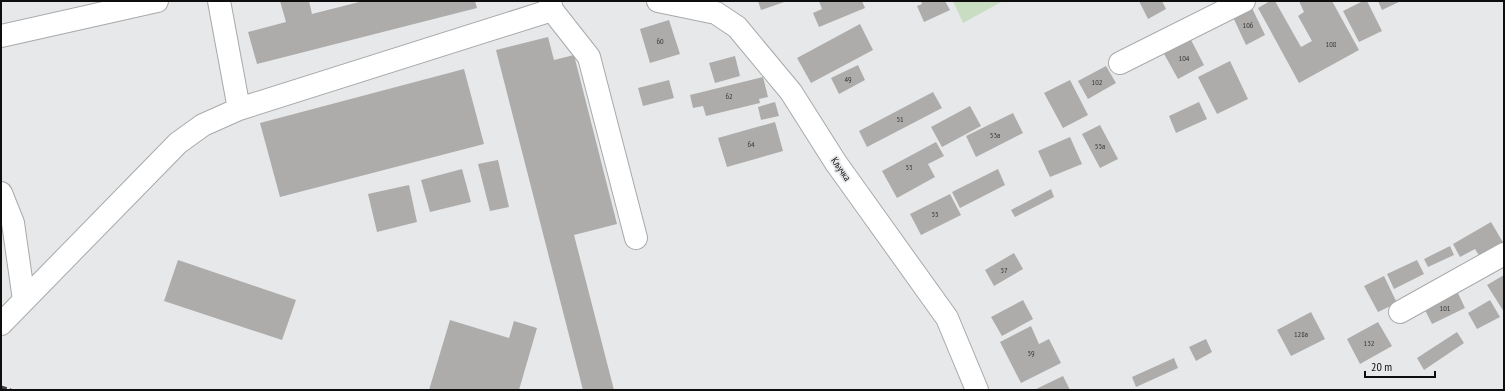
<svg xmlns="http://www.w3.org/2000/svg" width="1505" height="391" viewBox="0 0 1505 391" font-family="'PT Sans Narrow',sans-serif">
<rect width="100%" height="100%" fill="#e7e8ea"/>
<path fill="#c8ddc1" d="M953 1H1003L963 23Z"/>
<path fill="#adacaa" d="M280 1H309L312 14 363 1H475L477 8 257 64 248 32 286 22Z
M758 1H787L761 10Z
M819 1H862L865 8 819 27 813 13 822 9Z
M921 1H945L950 10 924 22 917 6 922 4Z
M1139 1H1162L1166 9 1148 19Z
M1270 1H1275L1301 47 1312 41 1298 16 1304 12 1299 1H1332L1359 50 1299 83 1258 8Z
M1363 1H1367L1382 31 1359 42 1343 11Z
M1378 1H1401L1382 10Z
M1251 6 1265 35 1246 45 1232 15Z
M669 20 680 54 650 63 640 29Z
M860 24 873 50 811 83 797 58Z
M548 37 554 60 574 55 617 224 574 235 614 390H583L496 50Z
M1190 38 1204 65 1178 79 1163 52Z
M735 56 740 76 715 83 709 63Z
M1230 61 1248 99 1217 114 1198 77Z
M858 65 865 80 839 94 831 78Z
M1106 66 1116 83 1088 99 1078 81Z
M464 69 484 144 280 197 260 123Z
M763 77 768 97 759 99 760 103 706 116 703 106 693 108 690 95Z
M669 80 674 98 643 106 638 88Z
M1070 80 1088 115 1063 128 1044 93Z
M933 92 942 108 867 147 859 131Z
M775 102 779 116 761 120 758 107Z
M1199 102 1207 119 1176 133 1169 116Z
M970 106 981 126 942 147 931 127Z
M1013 113 1023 133 976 157 966 136Z
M775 122 783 151 727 167 718 138Z
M1100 125 1118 159 1100 168 1082 134Z
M1070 137 1082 164 1050 177 1038 151Z
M936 142 944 156 928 164 935 177 897 198 882 171Z
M498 160 509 207 490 211 478 164Z
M462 169 471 202 430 212 421 180Z
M998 169 1005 185 960 208 952 192Z
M409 185 417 222 377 232 368 194Z
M1051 189 1054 197 1015 217 1011 210Z
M950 194 961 215 921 235 910 214Z
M1491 222 1504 244 1480 257 1475 249 1460 257 1453 244Z
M1450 246 1454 255 1428 267 1424 259Z
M1014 253 1023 269 994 286 985 270Z
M178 260 296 300 282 340 164 301Z
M1417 260 1424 274 1394 289 1387 274Z
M1504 275V312L1487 285Z
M1384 276 1397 303 1378 312 1364 286Z
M1457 291 1465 308 1432 324 1424 308Z
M1023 300 1033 319 1002 336 991 317Z
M1490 300 1500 317 1477 329 1468 313Z
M1311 312 1325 339 1291 356 1277 330Z
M450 320 509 338 514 321 537 328 519 390H429Z
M1378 322 1392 346 1360 364 1347 339Z
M1031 326 1039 344 1049 339 1061 363 1021 383 1000 342Z
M1457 332 1464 343 1424 370 1417 358Z
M1206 339 1212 352 1196 361 1189 347Z
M1174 358 1178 368 1136 387 1132 377Z
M1063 376 1070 390H1034Z"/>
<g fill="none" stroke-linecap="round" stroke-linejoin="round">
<defs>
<path id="minor" d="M219 1 239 109
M550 1 552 10 589 57 636 238
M658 1 716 13 737 27 791 92 836 163 947 318 977 390
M1 36 157 1
M1120 63 1244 1
M1 193 13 223 24 300
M1400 312 1504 254
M1 324 178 143 203 125 239 109 552 10"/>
</defs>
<use href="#minor" stroke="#a8a9aa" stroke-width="24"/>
<use href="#minor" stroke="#fff" stroke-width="22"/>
<path stroke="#3f3f41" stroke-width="3" stroke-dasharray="6 3" stroke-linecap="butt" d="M1 387 11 390"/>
</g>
<g text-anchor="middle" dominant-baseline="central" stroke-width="3.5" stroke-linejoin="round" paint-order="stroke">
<g font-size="8" fill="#363636">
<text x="1248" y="25">106</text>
<text x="660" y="41">60</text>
<text x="1331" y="44">108</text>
<text x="1184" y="58">104</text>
<text x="848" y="79">49</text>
<text x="1097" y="82">102</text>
<text x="729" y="96">62</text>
<text x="900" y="119">51</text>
<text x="995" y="135">53a</text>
<text x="751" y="144">64</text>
<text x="1100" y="146">55a</text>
<text x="909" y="167">53</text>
<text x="935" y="214">55</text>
<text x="1004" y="270">57</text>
<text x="1445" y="308">101</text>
<text x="1301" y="334">128a</text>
<text x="1369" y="343">132</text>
<text x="1031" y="353">59</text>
</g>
<g font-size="10" fill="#0e0e0f" stroke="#e7e8ea">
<text transform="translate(841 169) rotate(55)">Кључка</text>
</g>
</g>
<rect width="1505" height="391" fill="none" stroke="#0e0e0f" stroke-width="4"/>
<path d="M1365 371v6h70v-6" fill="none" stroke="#0e0e0f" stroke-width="2"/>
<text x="1371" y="371" font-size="12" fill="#0e0e0f" stroke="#e7e8ea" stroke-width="3" paint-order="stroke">20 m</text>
</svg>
